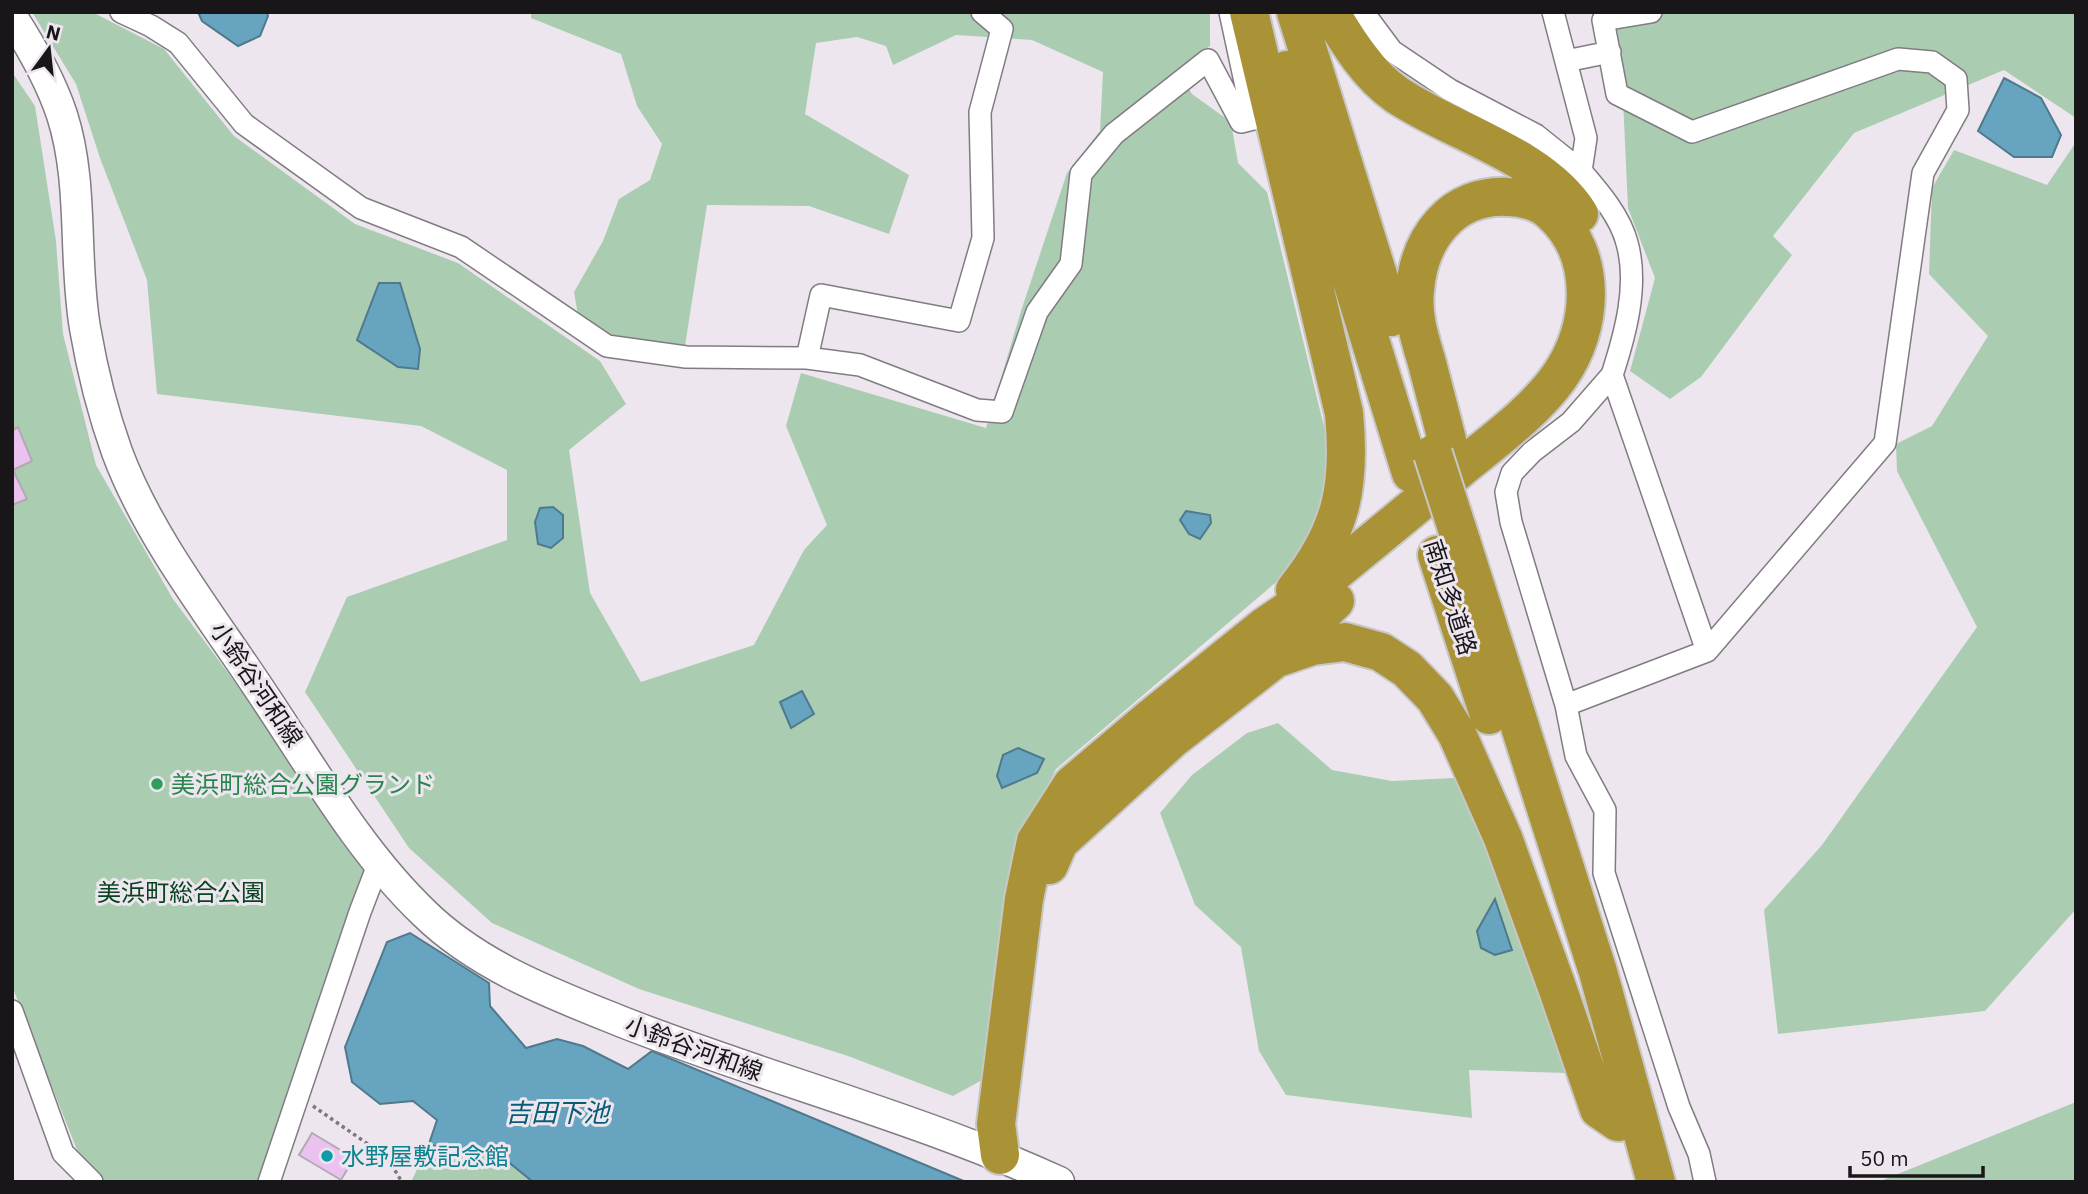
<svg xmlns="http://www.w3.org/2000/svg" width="2088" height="1194" viewBox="0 0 2088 1194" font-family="'IBM Plex Sans','Noto Sans JP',sans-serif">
<rect width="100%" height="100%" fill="#ede6ee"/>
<path fill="#aacdb1" d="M32 12H92L164 49 234 136 355 224 458 263 600 361 626 404 569 450 590 593 641 682 754 645 804 550 827 525 786 426 801 373 986 428 1022 308 1067 173 1100 131 1103 72 1032 40 956 35 893 65 886 46 857 37 816 43 805 114 909 175 889 234 809 206 707 205 685 346 615 338 579 321 574 292 603 241 619 199 650 180 662 144 637 106 621 54 531 18V12H1210V46L1178 71 1192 94 1231 122 1238 163 1267 192 1326 435 1327 487 1313 527 1281 578 1056 769 1024 834 984 1079 953 1096 848 1056 639 989 492 923 409 848 305 692 347 597 507 540V470L421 426 157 394 147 280 100 158 76 84Z
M1604 12H2076V118L2004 70 1854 133 1773 236 1792 255 1701 377 1670 399 1630 371 1655 278 1628 208 1621 55Z
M12 72 35 106 56 241 63 334 96 465 173 599 368 861 262 1175 256 1182H106L79 1155 12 986Z
M2076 142V909L1985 1011 1778 1034 1764 910 1822 845 1977 627 1897 471 1896 444 1932 426 1988 336 1929 274 1932 188 1954 150 2047 185Z
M1278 723 1332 770 1392 781 1454 778 1477 800 1568 1073 1469 1070 1472 1118 1286 1095 1259 1051 1241 947 1195 905 1160 813 1192 775 1247 733Z
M2076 1101V1182H1878L2076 1102Z
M429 1144 461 1155 489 1147 533 1182H411Z"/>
<path fill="#67a4bf" stroke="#4f798d" stroke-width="2" d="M198 12H267L268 16 260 36 238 46 202 21Z
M2004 78 2041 98 2061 135 2052 157H2014L1978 131Z
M379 283H400L420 349 418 369 398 367 357 340Z
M553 507 563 515V538L551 548 538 544 535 522 540 508Z
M1186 511 1210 515 1211 523 1200 539 1189 534 1180 520Z
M802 691 814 714 791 728 780 702Z
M1018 748 1044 759 1037 773 1002 788 997 776 1003 755Z
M1495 899 1512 950 1495 955 1481 948 1477 931Z
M410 933 489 983 490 1006 526 1048 557 1039 583 1046 628 1069 652 1051 966 1182H533L490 1147 461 1155 429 1144 437 1120 413 1101 380 1104 352 1082 345 1047 387 942Z"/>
<path fill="#ebc2ef" stroke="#b1aab1" stroke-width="2" d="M18 427 32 461 13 470 27 499 12 505V431Z
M312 1133 354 1158 341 1180 299 1155Z"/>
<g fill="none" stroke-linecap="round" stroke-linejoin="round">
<defs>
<path id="minor" d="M121 12 151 26 178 43 244 124 361 208 461 247 607 346 686 357 807 358 860 365 977 410 1002 412 1037 312 1071 264 1081 174 1114 134 1208 60 1241 122 1253 119 1230 12
M1363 12 1392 51 1450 90 1536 135 1581 171
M1553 12 1586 138 1581 171C1599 192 1620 216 1627 243 1639 285 1625 335 1612 375L1707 651
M1651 12 1603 20 1617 94 1692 132 1898 59 1932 62 1956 79 1958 110 1923 173 1885 443 1707 651 1566 705 1576 756 1605 810 1604 873 1679 1107 1699 1154 1705 1182
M1566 61 1610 52
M807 358 821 295 959 321 983 238 980 112 1002 29 982 12
M1566 705 1511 522 1506 492 1512 473 1532 452 1571 422 1612 375
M12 1011 63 1153 92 1182
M269 1182 360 912 378 865"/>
<path id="secondary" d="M12 17C32 48 50 79 62 115 84 183 73 258 85 328 92 369 103 413 117 452 149 538 212 617 262 693 312 767 359 851 424 913 479 967 555 995 625 1023 768 1079 920 1118 1059 1182"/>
<path id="motorway" d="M1249 12 1344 413C1351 486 1342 531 1295 590
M1296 12 1391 317
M1330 12C1348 42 1368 75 1397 95 1454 133 1542 155 1579 214
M1287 70 1411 473
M1461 541 1598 972 1656 1182
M1437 555 1489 715
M1280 657 1312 646 1345 642 1381 652 1407 669 1435 698 1457 734 1503 838 1557 987 1599 1109 1618 1122
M1049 865 1059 842 1172 739 1276 658 1335 601
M1000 1155 996 1124 1024 899 1036 841 1072 785 1151 718 1264 627 1286 612C1345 564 1404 516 1462 467 1495 440 1534 412 1559 377 1594 328 1598 255 1552 213 1541 202 1523 197 1508 197 1452 194 1419 238 1415 290 1412 316 1420 339 1427 363 1434 389 1440 414 1447 440"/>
</defs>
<use href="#minor" stroke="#817b82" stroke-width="24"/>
<use href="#secondary" stroke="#817b82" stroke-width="33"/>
<use href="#motorway" stroke="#c8c7c8" stroke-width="42"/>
<path stroke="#7c787d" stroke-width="3.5" stroke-dasharray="3.5 3.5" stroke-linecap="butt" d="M313 1106 375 1149 390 1162 402 1182"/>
<use href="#minor" stroke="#fff" stroke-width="21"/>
<use href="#secondary" stroke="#fff" stroke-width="30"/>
<use href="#motorway" stroke="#a99336" stroke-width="38"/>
<defs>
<path id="motorway-bridge" d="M1433 454 1461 541"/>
</defs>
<use href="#motorway-bridge" stroke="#c8c7c8" stroke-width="42" stroke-linecap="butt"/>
<use href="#motorway-bridge" stroke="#a99336" stroke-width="38"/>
</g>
<circle fill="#2e9e5b" stroke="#ede6ee" stroke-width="2.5" cx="157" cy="784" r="7"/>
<circle fill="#0f9aa8" stroke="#ede6ee" stroke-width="2.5" cx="327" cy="1156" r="7"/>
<g text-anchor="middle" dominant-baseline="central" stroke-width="6" stroke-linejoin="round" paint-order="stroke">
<g font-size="24" fill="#181619" stroke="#ede6ee">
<text transform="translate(1451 597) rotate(72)">南知多道路</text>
<text transform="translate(257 684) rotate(56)">小鈴谷河和線</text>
<text transform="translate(694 1048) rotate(20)">小鈴谷河和線</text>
</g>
<g font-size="24" fill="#27864d" stroke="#ede6ee" text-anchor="start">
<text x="171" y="784">美浜町総合公園グランド</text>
</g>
<g font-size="24" fill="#08431f" stroke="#ede6ee">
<text x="181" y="892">美浜町総合公園</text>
</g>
<g font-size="24" fill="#0d838f" stroke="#ede6ee" text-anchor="start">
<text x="341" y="1156">水野屋敷記念館</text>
</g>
<g font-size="26" font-style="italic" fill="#085c77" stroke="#ede6ee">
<text x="557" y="1112">吉田下池</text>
</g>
</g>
<rect width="2088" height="1194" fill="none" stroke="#181619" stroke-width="28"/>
<g transform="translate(49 49) rotate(15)" stroke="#ede6ee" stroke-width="5" paint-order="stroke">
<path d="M0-5L12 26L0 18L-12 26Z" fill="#181619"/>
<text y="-10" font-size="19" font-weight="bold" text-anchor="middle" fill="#181619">N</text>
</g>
<path d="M1850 1166v10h133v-10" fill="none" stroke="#181619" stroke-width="3.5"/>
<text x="1860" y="1166" font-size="21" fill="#181619" stroke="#ede6ee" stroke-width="5" paint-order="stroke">50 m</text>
</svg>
